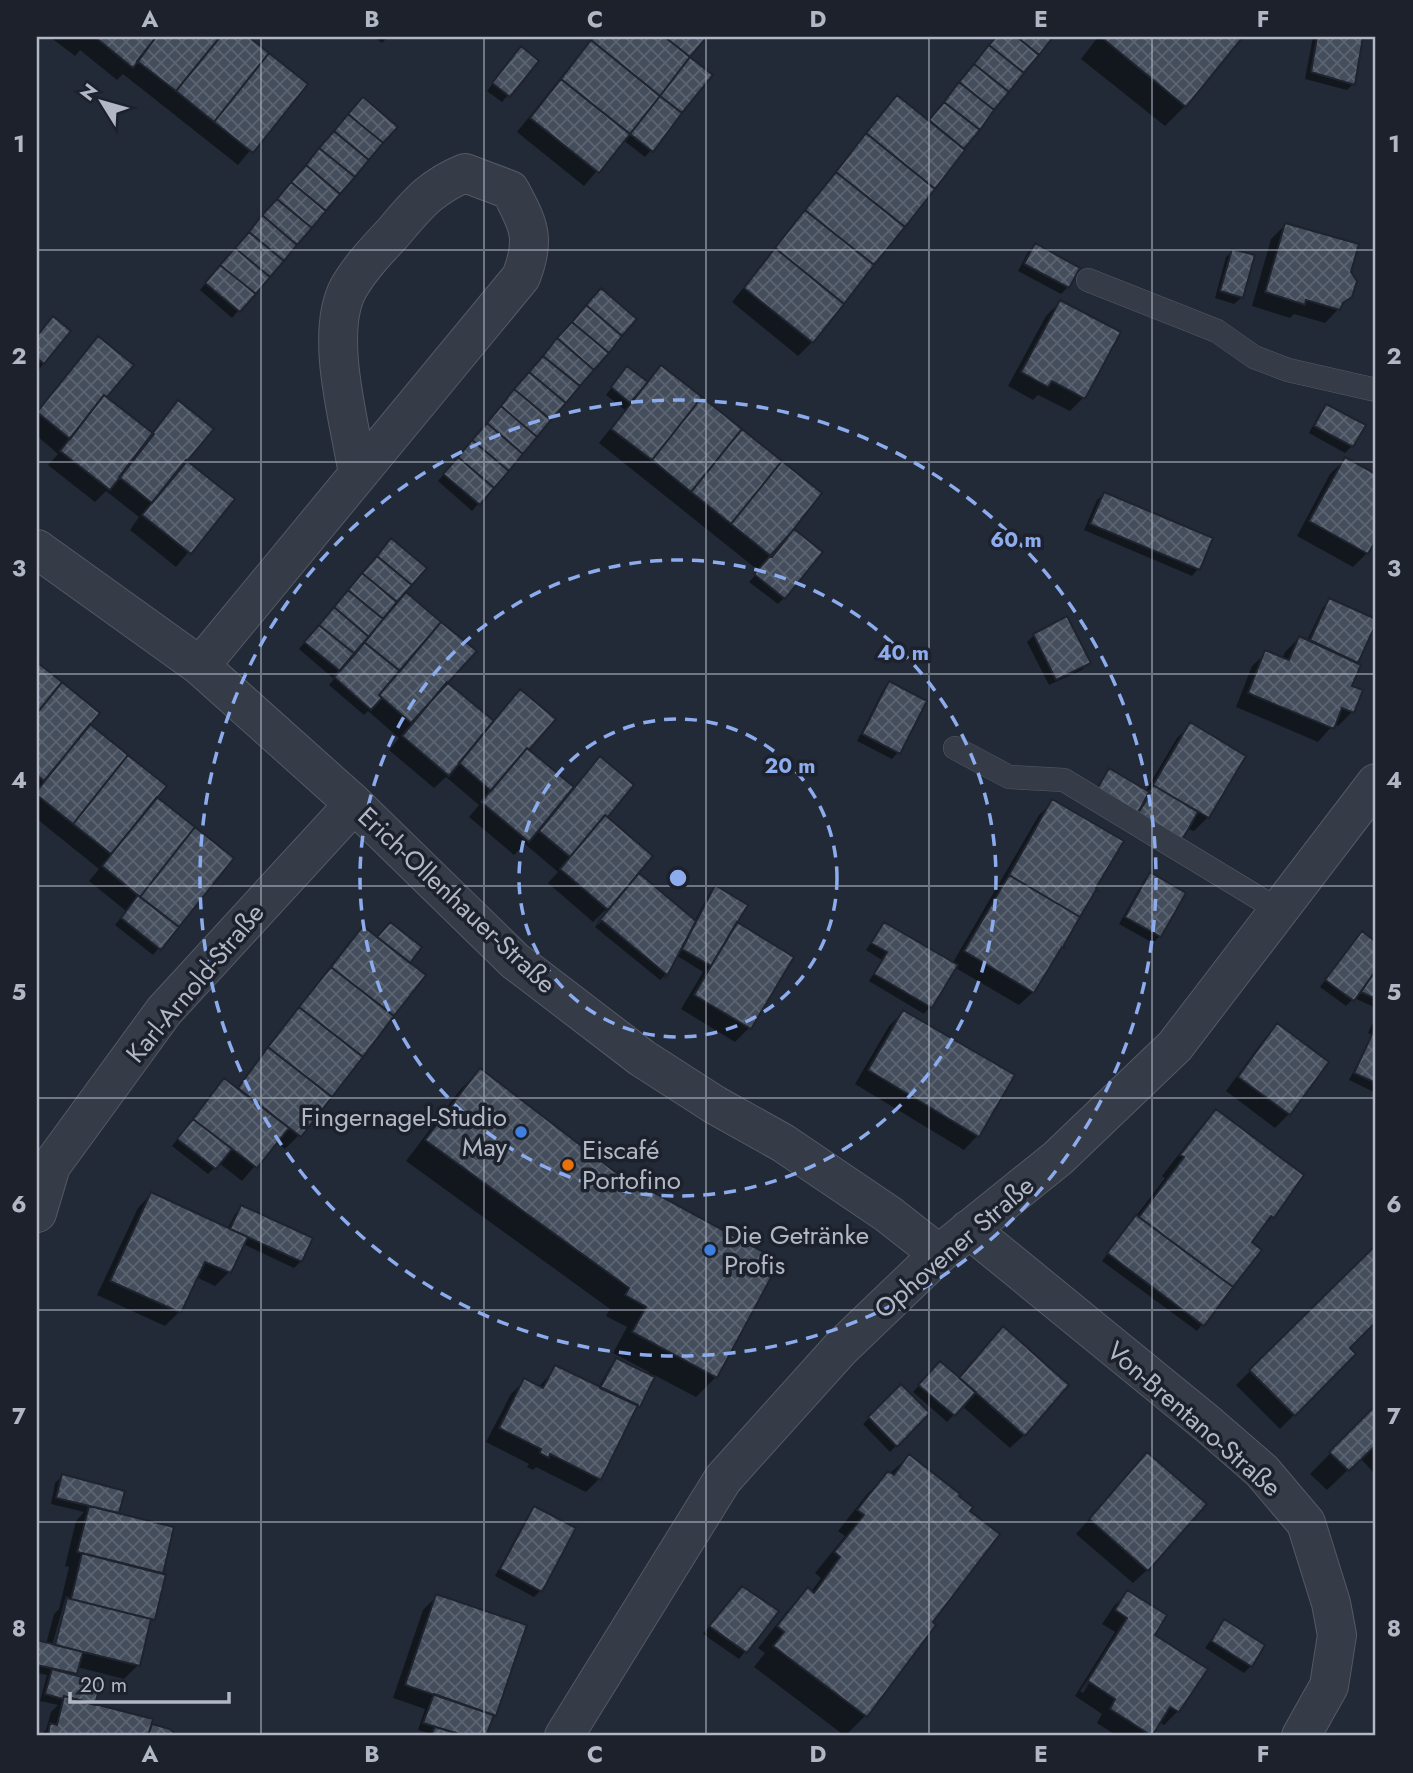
<svg xmlns="http://www.w3.org/2000/svg" width="1413" height="1773" viewBox="0 0 1413 1773" font-family="Jost,sans-serif">
<defs>
<pattern id="building-cross-hatch" width="8" height="8" patternUnits="userSpaceOnUse" patternTransform="scale(1.75)"><rect width="8" height="8" fill="#444d5b"/><path d="M0 0l8 8M0 8l8-8" fill="none" stroke="#5d6471"/></pattern>
</defs>
<rect width="100%" height="100%" fill="#232a37"/>
<path fill="#0007" fill-rule="evenodd" d="M50 37H246L305 84 238 165 123 74 117 80 80 50 75 56Z
M374 37H388L382 43Z
M593 37H705L688 58 651 150 645 157 623 140 584 186 517 132Z
M996 37H1051L812 342 798 356 732 302 884 111 897 97 928 122Z
M1098 37H1241L1185 106 1165 126 1081 59Z
M1313 37H1362L1353 84 1347 90 1305 79Z
M515 55 537 61 502 102 487 91Z
M356 105 395 127 232 318 200 290Z
M1285 225 1350 272 1351 296 1325 323 1294 314 1290 318 1252 306 1271 239Z
M1035 245 1068 287 1061 294 1018 271 1028 252Z
M1233 251 1253 257 1241 298 1234 304 1215 298 1226 257Z
M594 297 635 319 472 511 438 481Z
M1060 302 1084 397 1070 411 1038 395 1033 400 1008 386 1046 316Z
M47 325 69 332 37 372V337Z
M98 339 131 365 105 397 151 434 178 402 186 462 232 499 176 567 130 530 139 517 106 491 95 502 48 465 58 454 37 436V412Z
M661 367 786 536 784 598 778 604 749 582 759 571 599 443 625 410 606 395 621 375 646 383Z
M1327 406 1363 425 1352 446 1345 453 1309 433 1320 412Z
M1344 461 1376 477V536L1367 553 1353 567 1297 536 1330 474Z
M1104 494 1198 569 1192 576 1084 530 1097 500Z
M385 547 404 592 474 652 447 683 493 722 521 691 526 750 572 789 600 758 632 785 606 817 629 881 694 922 709 894 715 887 735 923 792 957 749 1028 735 1042 681 1009 703 972 676 955 666 974 660 980 595 927 607 912 605 910 593 922 548 883 558 872 525 844 514 855 469 817 479 805 446 777 434 788 389 750 399 738 368 711 364 715 329 685 334 679 299 649Z
M1330 600 1357 662 1350 687 1352 712 1338 726 1334 724 1318 742 1236 707 1252 666 1266 653 1282 659 1285 652 1299 638 1307 641 1323 607Z
M1034 635 1088 663 1082 670 1049 685 1027 642Z
M37 664 97 713 88 725 155 797 232 858 153 955 115 925 126 911 89 881 99 869 37 819Z
M889 683 898 752 892 759 857 741 883 690Z
M1190 725 1243 757 1208 817 1194 831 1092 796 1110 770 1145 792 1177 738Z
M1053 802 1033 992 1019 1005 954 967 930 1007 924 1014 869 981 882 960 866 950 884 924 952 964 1039 815Z
M1150 874 1184 893 1160 936 1153 943 1119 924 1144 880Z
M363 929 408 963 299 1135 285 1149 275 1142 242 1181 219 1163 208 1174 172 1146 211 1094 224 1080 236 1089 349 942Z
M1362 933 1376 944V1008L1354 998 1346 1006 1320 987Z
M903 1012 977 1136 964 1150 855 1084 889 1026Z
M1376 1016V1093L1349 1080 1372 1035 1368 1033Z
M1277 1026 1327 1062 1289 1114 1275 1128 1226 1091 1264 1039Z
M480 1070 716 1377 696 1397 654 1375 599 1479 586 1492 536 1467 533 1470 527 1467 529 1464 486 1442 511 1394 524 1381 538 1388 556 1367 598 1388 610 1367 616 1360 647 1375 649 1372 613 1353 627 1327 606 1316 610 1309 406 1161 460 1090Z
M1216 1112 1272 1217 1250 1242 1259 1250 1197 1331 1102 1261 1165 1178 1162 1176 1196 1132Z
M151 1194 227 1230 235 1214 242 1207 301 1261 294 1268 243 1244 229 1272 215 1286 196 1277 179 1312 165 1326 97 1295 138 1208Z
M1376 1247V1320L1347 1348 1354 1354 1280 1429 1236 1385Z
M990 1343 1024 1435 1010 1448 962 1406 947 1422 913 1392 933 1370 958 1379Z
M901 1386 928 1413 890 1452 863 1424Z
M1376 1407V1469L1373 1472 1360 1458 1327 1490 1310 1474Z
M909 1456 930 1622 933 1625 865 1716 845 1736 754 1667 765 1653 758 1648 788 1610 808 1590 811 1592 821 1578 815 1573 845 1536 838 1531 868 1493Z
M1134 1468 1147 1570 1133 1583 1076 1534Z
M62 1476 123 1492 117 1514 153 1619 148 1624 138 1665 124 1679 77 1667 75 1675 93 1706 148 1730 152 1726 172 1733 171 1736H40L46 1730 51 1712 58 1705 40 1701 47 1675 37 1673V1641L46 1644 54 1614 59 1609 69 1567 65 1566 76 1521 84 1512 51 1504 55 1483ZM66 1596 69 1597 56 1646H52Z
M535 1508 540 1591 534 1597 495 1576 528 1515Z
M1128 1592 1152 1635 1178 1711 1164 1725 1159 1722 1149 1736H1117L1097 1723 1102 1714 1075 1696 1115 1632 1102 1624 1114 1606Z
M735 1594 776 1612 739 1659 703 1634Z
M437 1596 491 1718 485 1736H428L429 1733 418 1730 425 1709 393 1698 423 1610Z
M1224 1621 1251 1666 1244 1673 1205 1648Z"/>
<path fill="url(#building-cross-hatch)" stroke="#1e232e" stroke-width="2" d="M95 37H94H156L133 68Z
M156 37H220L176 91 137 61Z
M220 37H249L269 53 214 122 176 91Z
M594 37H665L690 57 660 96 591 40Z
M665 37H707L690 57Z
M996 37H1017L1039 55 1024 73 989 45Z
M1017 37H1053L1039 55Z
M1101 37H1243L1186 107Z
M1317 37H1363L1355 85 1311 72Z
M591 40 660 96 630 134 561 79Z
M989 45 1024 73 1009 92 974 64Z
M521 46 539 61 510 97 492 83Z
M269 53 308 84 253 153 214 122Z
M690 57 713 75 682 113 660 96Z
M974 64 1009 92 994 110 959 82Z
M561 79 630 134 599 173 530 118Z
M959 82 994 110 980 130 944 102Z
M897 95 965 150 935 189 866 133Z
M660 96 682 113 653 152 630 134Z
M363 97 398 127 383 143 348 114Z
M944 102 980 130 964 149 929 120Z
M348 114 383 143 369 160 334 131Z
M334 131 369 160 355 177 319 148Z
M866 133 935 189 905 227 836 172Z
M319 148 355 177 340 194 306 165Z
M306 165 340 194 326 211 291 182Z
M836 172 905 227 874 265 805 210Z
M291 182 326 211 312 228 277 199Z
M277 199 312 228 297 245 262 215Z
M805 210 874 265 844 304 775 248Z
M262 215 297 245 284 261 249 232Z
M1285 223 1359 244 1351 272 1357 281 1352 297 1343 303 1340 310 1306 300 1305 305 1265 292Z
M249 232 284 261 270 277 235 248Z
M1035 243 1080 268 1069 288 1024 264Z
M235 248 270 277 256 294 220 265Z
M775 248 844 304 813 343 744 288Z
M1232 249 1255 255 1243 298 1220 291Z
M220 265 256 294 240 312 205 283Z
M601 288 637 319 622 336 586 305Z
M1060 300 1121 332 1085 399 1052 381 1048 387 1021 372Z
M586 305 622 336 609 353 572 322Z
M53 316 71 331 44 364 37 358V336Z
M572 322 609 353 594 370 557 338Z
M98 336 134 365 107 397 104 395 70 439 37 412Z
M557 338 594 370 580 386 543 356Z
M543 356 580 386 566 403 529 372Z
M661 365 702 397 652 460 611 429Z
M627 366 648 382 630 403 611 387Z
M529 372 566 403 551 420 514 389Z
M514 389 551 420 537 437 501 406Z
M104 395 154 434 110 490 60 451Z
M702 397 742 429 691 492 652 460Z
M178 400 214 429 152 503 119 477Z
M1326 404 1366 425 1353 447 1314 426Z
M501 406 537 437 523 454 487 423Z
M487 423 523 454 509 471 472 440Z
M742 429 782 461 731 524 691 492Z
M472 440 509 471 494 488 458 457Z
M458 457 494 488 480 505 443 474Z
M1345 457 1376 474V540L1368 554 1309 521Z
M186 460 235 499 191 554 142 515Z
M782 461 822 493 772 557 731 524Z
M1104 492 1213 538 1200 570 1090 524Z
M794 529 823 552 785 599 754 574Z
M391 538 427 568 412 585 377 556Z
M377 556 412 585 397 602 362 573Z
M362 573 397 602 383 619 348 590Z
M348 590 383 619 369 637 334 607Z
M406 592 441 622 400 671 364 642Z
M1329 598 1376 619V624L1358 663 1310 640Z
M334 607 369 637 355 654 319 625Z
M1067 616 1091 663 1056 680 1033 634Z
M441 622 477 651 411 723 379 695Z
M319 625 355 654 340 671 304 642Z
M1299 636 1361 665 1352 686 1363 690 1354 713 1342 708 1334 729 1248 693 1265 650 1289 660Z
M364 642 400 671 379 695 382 698 371 710 334 677Z
M37 662 62 682 37 713Z
M889 681 927 701 900 754 862 734Z
M62 682 100 713 44 781 37 775V713Z
M447 682 494 721 449 776 402 736Z
M520 689 556 719 529 750 527 748 491 791 459 763Z
M1190 722 1246 756 1209 818 1153 785Z
M90 724 128 755 73 824 37 795V791Z
M527 748 574 787 529 842 481 802Z
M128 755 167 786 111 854 73 824Z
M600 756 634 785 608 817 605 815 570 857 539 831Z
M1109 768 1151 793 1138 813 1097 789Z
M1153 785 1198 812 1182 840 1138 813Z
M157 797 195 827 140 897 102 866Z
M1052 799 1124 841 1096 888 1098 891 1096 890 1080 917 1009 875Z
M605 815 653 856 608 910 560 869Z
M195 827 234 858 179 927 140 897Z
M1150 872 1186 893 1161 937 1125 917Z
M639 873 696 921 666 978H664L666 974 601 920 599 923 598 922Z
M1009 875 1080 917 1064 945 1065 948 1062 947 1034 993 964 951Z
M715 885 748 905 711 966 682 949Z
M138 895 179 927 161 950 121 918Z
M390 922 422 947 410 963 377 937Z
M737 922 794 957 751 1029 694 995Z
M884 922 958 965 932 1008 874 974 887 952 871 943Z
M363 926 426 975 394 1016 331 967Z
M1362 931 1376 942V970L1354 1001 1325 980Z
M331 967 394 1016 363 1057 299 1007Z
M1376 970V999L1361 992Z
M299 1007 363 1057 332 1097 268 1047Z
M903 1010 1015 1075 979 1137 868 1070Z
M1277 1023 1329 1062 1290 1115 1238 1077Z
M1374 1030 1376 1031V1083L1354 1073Z
M268 1047 332 1097 301 1137 238 1088Z
M480 1068 614 1171 780 1261 717 1378 632 1332 646 1307 625 1295 629 1288 425 1140Z
M224 1078 289 1128 257 1168 193 1119Z
M1216 1109 1304 1175 1274 1218 1271 1216 1252 1242 1262 1250 1233 1287 1139 1217 1184 1157 1180 1155Z
M193 1119 232 1149 216 1169 177 1139Z
M151 1192 248 1237 231 1273 205 1262 181 1313 110 1281Z
M241 1205 313 1238 302 1262 230 1229Z
M1136 1215 1233 1287 1204 1326 1107 1253Z
M1376 1245V1322L1350 1348 1356 1354 1295 1416 1249 1370Z
M1003 1326 1069 1385 1025 1436 959 1378Z
M616 1358 655 1377 640 1407 600 1388Z
M940 1361 976 1392 955 1416 918 1385Z
M555 1365 638 1405 601 1480 550 1454 549 1458 540 1453 541 1449 499 1428 524 1378 543 1388Z
M901 1384 930 1413 897 1447 868 1417Z
M1376 1405V1445L1349 1471 1329 1452Z
M1147 1452 1207 1504 1148 1571 1089 1519Z
M909 1454 960 1494 959 1496 973 1507 970 1511 1000 1534 933 1622 936 1625 867 1717 773 1646 784 1632 777 1626 808 1587 814 1593 840 1557 834 1552 864 1515 857 1510 888 1471 894 1475Z
M62 1474 125 1491 119 1513 56 1498Z
M89 1506 174 1527 163 1574 77 1552Z
M534 1506 576 1528 542 1592 500 1569Z
M82 1553 166 1574 155 1620 71 1599Z
M742 1586 779 1611 747 1653 709 1626Z
M1127 1590 1167 1615 1155 1635 1208 1669 1179 1712 1170 1707 1152 1736 1110 1709 1115 1699 1089 1682 1083 1692 1081 1691 1127 1618 1115 1610Z
M436 1594 527 1625 496 1716 405 1685Z
M67 1598 151 1619 140 1666 55 1645Z
M1224 1619 1265 1645 1252 1667 1211 1641Z
M37 1640 83 1652 77 1674 37 1665Z
M52 1669 101 1682 95 1705 64 1696 63 1699 45 1694Z
M434 1694 494 1715 486 1736H466L423 1723Z
M64 1696 153 1719 148 1736H58L48 1734 50 1723 57 1725Z
M152 1724 170 1729 174 1733 173 1736H148Z
M435 1727 466 1736H431Z"/>
<g fill="none" stroke-linecap="round" stroke-linejoin="round">
<defs>
<path id="lane" d="M1088 280 1217 331 1254 357 1288 370 1376 390
M955 748 1009 777 1064 780 1280 911"/>
<path id="street" d="M37 549 200 666 354 804 515 961 531 973 642 1058 715 1105 783 1143 888 1214 939 1254
M200 666 521 277C536 239 529 225 510 190L465 173C429 188 417 205 392 234 377 250 359 269 348 289 324 335 350 424 358 474
M37 1213 51 1166 164 1011 354 804
M969 1229 1209 1425 1262 1471 1306 1523 1331 1603 1337 1635 1329 1686 1301 1736
M564 1736 723 1479 840 1349 939 1254 1058 1158 1175 1046 1376 783"/>
</defs>
<use href="#lane" stroke="#545a65" stroke-width="24"/>
<use href="#street" stroke="#545a65" stroke-width="40"/>
<use href="#lane" stroke="#363c47" stroke-width="23"/>
<use href="#street" stroke="#363c47" stroke-width="38"/>
</g>
<path fill="none" stroke="#b1b7c4" stroke-width="2" stroke-opacity="0.55" d="M261 37V1736M484 37V1736M706 37V1736M929 37V1736M1152 37V1736M37 250H1376M37 462H1376M37 674H1376M37 886H1376M37 1098H1376M37 1310H1376M37 1522H1376"/>
<g fill="none" stroke="#8cacee" stroke-width="3.5" stroke-dasharray="12 9">
<circle cx="678" cy="878" r="159"/>
<circle cx="678" cy="878" r="318"/>
<circle cx="678" cy="878" r="478"/>
</g>
<g fill="#3f7fe0" stroke="#1c212c" stroke-width="2.5">
<circle cx="521" cy="1132" r="7"/>
<circle cx="710" cy="1250" r="7"/>
</g>
<circle fill="#e8710a" stroke="#1c212c" stroke-width="2.5" cx="568" cy="1165" r="7"/>
<g text-anchor="middle" dominant-baseline="central" stroke-width="7" stroke-linejoin="round" paint-order="stroke">
<g font-size="26" fill="#b1b7c4" stroke="#1c212c">
<text transform="translate(457 900) rotate(43)">Erich-Ollenhauer-Straße</text>
<text transform="translate(195 983) rotate(-50)">Karl-Arnold-Straße</text>
<text transform="translate(954 1247) rotate(-41)">Ophovener Straße</text>
<text transform="translate(1194 1419) rotate(41)">Von-Brentano-Straße</text>
</g>
<g font-size="26" fill="#b1b7c4" stroke="#1c212c" text-anchor="start">
<text x="507" y="1117" text-anchor="end">Fingernagel-Studio<tspan x="507" dy="30">May</tspan></text>
<text x="582" y="1150">Eiscafé<tspan x="582" dy="30">Portofino</tspan></text>
<text x="724" y="1235">Die Getränke<tspan x="724" dy="30">Profis</tspan></text>
</g>
</g>
<circle cx="678" cy="878" r="10" fill="#8cacee" stroke="#1c212c" stroke-width="3.5"/>
<g font-size="21" text-anchor="middle" font-weight="bold" fill="#8cacee" stroke="#1c212c" stroke-width="7" stroke-linejoin="round" paint-order="stroke">
<text x="1016" y="547">60 m</text>
<text x="903" y="660">40 m</text>
<text x="790" y="773">20 m</text>
</g>
<rect width="1413" height="1773" fill="none" stroke="#1c212c" stroke-width="77"/>
<g transform="translate(102 102) rotate(307)" stroke="#1c212c" stroke-width="5" paint-order="stroke">
<path d="M0-5L12 26L0 18L-12 26Z" fill="#b1b7c4"/>
<text y="-10" font-size="19" font-weight="bold" text-anchor="middle" fill="#b1b7c4">N</text>
</g>
<path d="M70 1692v10h159v-10" fill="none" stroke="#b1b7c4" stroke-width="3.5"/>
<text x="80" y="1692" font-size="21" fill="#b1b7c4" stroke="#1c212c" stroke-width="5" paint-order="stroke">20 m</text>
<rect x="38" y="38" width="1336" height="1696" fill="none" stroke="#b1b7c4" stroke-width="2.5"/>
<g font-size="23" text-anchor="middle" font-weight="bold" fill="#b1b7c4">
<text x="150" y="27">A</text>
<text x="372" y="27">B</text>
<text x="595" y="27">C</text>
<text x="818" y="27">D</text>
<text x="1041" y="27">E</text>
<text x="1263" y="27">F</text>
<text x="19" y="152">1</text>
<text x="1394" y="152">1</text>
<text x="19" y="364">2</text>
<text x="1394" y="364">2</text>
<text x="19" y="576">3</text>
<text x="1394" y="576">3</text>
<text x="19" y="788">4</text>
<text x="1394" y="788">4</text>
<text x="19" y="1000">5</text>
<text x="1394" y="1000">5</text>
<text x="19" y="1212">6</text>
<text x="1394" y="1212">6</text>
<text x="19" y="1424">7</text>
<text x="1394" y="1424">7</text>
<text x="19" y="1636">8</text>
<text x="1394" y="1636">8</text>
<text x="150" y="1762">A</text>
<text x="372" y="1762">B</text>
<text x="595" y="1762">C</text>
<text x="818" y="1762">D</text>
<text x="1041" y="1762">E</text>
<text x="1263" y="1762">F</text>
</g>
</svg>
